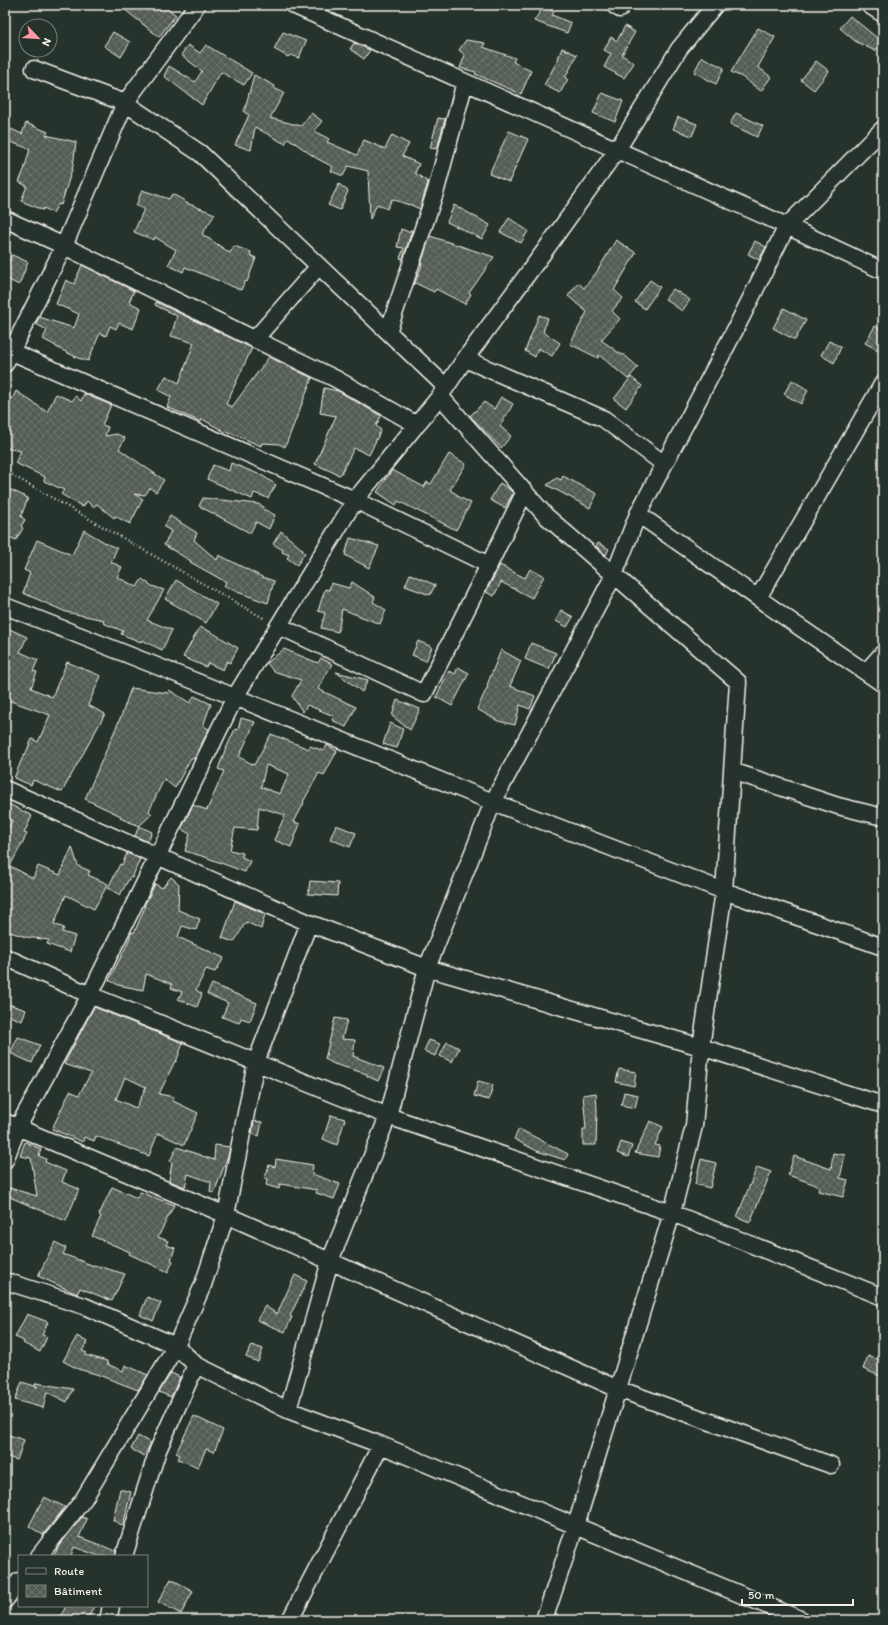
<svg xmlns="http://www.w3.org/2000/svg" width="888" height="1625" viewBox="0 0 888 1625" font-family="Itim,sans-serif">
<defs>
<pattern id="building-cross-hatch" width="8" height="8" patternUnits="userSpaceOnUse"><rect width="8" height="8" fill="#525c55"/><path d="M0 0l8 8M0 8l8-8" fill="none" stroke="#6c746d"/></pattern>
</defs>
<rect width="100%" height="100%" fill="#26332d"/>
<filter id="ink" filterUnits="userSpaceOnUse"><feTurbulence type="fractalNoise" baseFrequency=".025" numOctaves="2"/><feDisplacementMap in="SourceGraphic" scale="8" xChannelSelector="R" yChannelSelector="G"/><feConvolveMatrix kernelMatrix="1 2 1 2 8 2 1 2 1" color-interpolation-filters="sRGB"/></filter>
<g filter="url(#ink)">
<path fill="url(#building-cross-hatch)" stroke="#f4f1e8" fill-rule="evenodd" d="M119 5H163L176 15 159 37Z
M544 6 554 12 552 15 571 23 567 33 534 21Z
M850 16 881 41 875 51 855 41 840 28Z
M625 26 635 32 622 55 634 63 624 78 604 67 611 54 604 50 611 37 617 41Z
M758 28 775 37 758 67 771 77 761 91 742 77 731 72Z
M113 32 130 42 121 57 104 46Z
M283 32 306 41 299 58 290 55 288 57 274 49Z
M466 40 485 43 483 47 515 58 513 62 531 71 521 94 475 74 476 72 460 68 465 55 459 50Z
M354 43 370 50 364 59 350 49Z
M188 45 200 53 206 45 252 73 244 85 221 72 202 105 164 76 169 66 195 82 202 71 181 55Z
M562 48 577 55 565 78 568 79 560 93 544 85 559 58H558Z
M702 57 724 68 716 84 694 72Z
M816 61 829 71 814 90 801 80Z
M254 75 275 86 274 88 284 93 270 118 301 126 311 113 322 121 314 131 329 139 327 142 357 155 364 140 385 149 392 135 409 144 402 156 419 164 415 173 428 182 420 209 409 204V205L392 199 387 209 377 204 370 219 368 171 348 166 343 176 331 171 333 167 316 158 288 138 285 144 255 127 251 150 235 145 249 115 244 112Z
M602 93 623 101 615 122 593 113Z
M736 113 763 126 757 137 730 124Z
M678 117 697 124 692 136 673 129Z
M438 118 445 119 437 149 430 148Z
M26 123 48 132 46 135 76 142 73 166 61 205 58 204 53 213 44 208 43 210 21 201 27 186 19 182 24 170 30 149 5 140 11 129 22 134Z
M509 131 528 139 509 182 489 174Z
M339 184 348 191 340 210 328 205Z
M142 190 169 199 172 194 185 201 184 202 215 214 202 234 230 253 234 246 251 252 250 255 256 258 247 282 245 281 241 290 185 267 183 272 168 265 176 250 155 237 154 240 134 232 144 209 136 206Z
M454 205 490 225 482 239 447 222Z
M509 218 528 231 521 243 500 232Z
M401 229 409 232 410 230H412L403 259 400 258 404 248 397 247Z
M430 236 494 257 469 293 471 294 465 304 436 289 434 292 415 283 422 265 421 264Z
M616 240 636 253 614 290 623 298 612 311 620 319 601 340 622 355 623 354 638 367 628 379 599 355 598 358 570 344 587 312 568 296 578 283 584 288 596 273Z
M755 241 766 247 759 260 748 254Z
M12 255 28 262 19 285 5 278V259L9 261Z
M82 265 134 291 129 302 141 308 133 329 119 323 116 329 110 326 106 336 100 333 88 361 78 358 56 347V346L43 339 47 330 36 324 39 317 74 328 79 314 56 304 66 280 74 284Z
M650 280 660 287 645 309 635 302Z
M673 289 690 300 682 311 665 299Z
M156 302 252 348 226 404 232 407 269 357 312 378 285 447 279 444 262 443 261 446 226 431 225 432 202 419 201 422 167 407 171 397 158 390 166 376 179 383 194 343 171 336 177 316 155 305Z
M784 308 806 320 795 340 773 328Z
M539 315 548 318 543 332 560 343 552 356 538 348 535 357 525 351Z
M875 326 883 331V353L865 343Z
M829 341 841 347 834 363 821 355Z
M631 377 642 386 626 408 614 399Z
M792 380 808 390 801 404 784 394Z
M324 388 338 391 381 416 376 426 381 430 369 455 354 448 341 474 339 475 315 464 336 416 320 413Z
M16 391 47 412 56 394 72 401 76 396 81 401 84 394 111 405 102 425 108 427 105 436 117 434 125 438 119 449 164 480 156 492 150 488 145 495 134 494 143 499 130 524 115 516 114 518 97 504 93 507 87 501 83 507 61 494 64 490 44 481 45 477 15 463 21 451 5 448V412L10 398H13Z
M501 397 513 404 500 426 511 436 501 448 470 416 484 402 494 409Z
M449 454 466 464 450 490 458 495 457 496 471 503 456 530 398 501 396 505 377 492 392 470 424 487 427 482 431 484Z
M231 463 263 476 276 485 268 498 254 493 252 499 207 479 213 465 229 471Z
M563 476 597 494 590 508 547 485 557 478 561 480Z
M500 483 509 489 513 493 505 508 490 500Z
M5 487 28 498 21 516 25 520 21 526 23 528 16 540 5 535Z
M203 498 258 504 264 507 263 509 275 515 269 529 256 522 250 533 199 506Z
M170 516 197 533 194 540 217 560 219 555 262 577 274 581 268 603 240 593 224 586 226 582 190 562 191 561 164 545 171 531 164 527Z
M84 530 109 545 117 548 111 562 122 567 117 577 137 587 142 579 152 586 164 590 147 620 172 630 162 650 142 640 141 642 121 634 123 631 103 623 104 620 66 612 23 593 30 573 24 570 37 540 72 555Z
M281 531 303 550 302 551 305 553 297 565 287 558 289 555 282 552 283 550 273 544Z
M350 538 379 546 369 568 345 555Z
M598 543 609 549 606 555 596 546Z
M500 565 525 578 530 569 544 576 532 598 501 582 494 596 486 592Z
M410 574 435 585 430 595 405 586Z
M176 580 217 604 206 623 165 599Z
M352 582 375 597 373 602 386 610 380 624 342 609 338 632 321 628 325 613 318 611 325 589 329 590 331 583 349 588Z
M561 610 573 617 567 627 556 621Z
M5 627 27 637 20 652 38 660 33 671 37 672 31 688 52 697 67 662 101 676 88 705 105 714 62 792 33 780 31 785 14 778 24 754 25 755 32 739 38 742 50 715 5 699Z
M200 627 213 633 238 648 230 663 227 661 223 670 208 663 206 667 183 657Z
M418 641 432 647 426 661 412 655Z
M531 643 556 653 549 669 525 659Z
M284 649 318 663 321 658 332 664 318 689 356 707 346 727 332 720 334 716 307 705 303 712 292 696 301 680 273 671 267 663Z
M501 650 521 661 510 686 535 696 530 709 520 705 515 725 498 721 477 709 488 686 487 685Z
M458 667 469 673 452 706 436 697 449 671 455 674Z
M336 672 368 680 362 692Z
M131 688 168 693 169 690 190 703 194 696 211 704 203 726 209 729 194 759 191 758 175 788 164 779 149 811 152 814 139 826 120 818 121 816 85 799 122 714Z
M397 700 420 709 410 730 392 716Z
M241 718 255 722 239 757 254 765 271 734 309 749 310 746 324 751 327 745 337 751 324 775 319 773 303 802 304 803 294 822 300 824 291 847 274 840 285 815 259 807 257 830 235 828 230 850 243 853 242 857 250 861 245 872 205 857 185 851 190 834 181 829 193 805 207 810 224 771 218 769 224 753 235 729 238 730ZM266 765 289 774 280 794 261 787Z
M390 723 403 729 397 748 383 744Z
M5 802 32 816 24 833 27 834 10 866 33 878 38 866 60 875 72 847 78 866 90 871 88 875 108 884 94 909 66 895 54 924 64 928 62 932 75 936 70 952 47 944 49 940 26 937 7 931 9 921 5 920V836L12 821 5 817Z
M336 825 356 833 350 847 330 839Z
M139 826 152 832 148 842 135 836Z
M127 853 140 859 132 878 130 877 120 895 108 888 120 864 122 865Z
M171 877 179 884 178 910 200 919 196 930 182 926 178 937 224 958 215 972 206 969 196 990 202 994 197 1007 178 999 182 992 171 988 172 984 146 974 143 990 118 985 109 980 126 947 132 932 134 933 145 907 144 906 155 884 162 888Z
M310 881 338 883 337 896 308 894Z
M235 901 265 914 261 929 246 922 234 942 222 938Z
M212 984 257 1003 250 1021 241 1018 239 1023 222 1017 228 1003 207 994Z
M5 1003 26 1010 22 1021 5 1014Z
M94 1007 183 1043 176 1062 175 1061 159 1094 174 1097 173 1101 198 1113 184 1145 158 1133 149 1156 96 1136 94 1141 84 1137 83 1142 52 1129 70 1091 79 1095 91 1073 64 1064ZM125 1077 146 1087 136 1108 116 1099Z
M335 1018 347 1020 342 1039 355 1040 353 1056 384 1068 378 1081 367 1076V1074L334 1064 325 1059Z
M18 1037 40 1045 32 1063 10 1053Z
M429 1040 440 1044 435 1056 424 1051Z
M447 1042 459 1048 452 1062 440 1056Z
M619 1069 636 1072 634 1086 616 1082Z
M478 1081 493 1085 489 1100 474 1096Z
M624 1092 638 1095 635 1108 621 1105Z
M596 1093 597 1111 596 1145H583V1129H586L583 1095Z
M331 1115 345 1119 337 1145 323 1139Z
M254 1121 262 1122 259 1136 252 1134Z
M650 1121 663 1127 655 1145 660 1146 658 1157 635 1153Z
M519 1129 568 1154 565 1160 537 1151 514 1139Z
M25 1142 41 1149 39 1156 46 1159 45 1162 66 1171 62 1182 79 1189 66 1221 5 1195 6 1187 37 1196 31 1158 20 1156Z
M621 1142 632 1146 628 1157 617 1153Z
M215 1145 230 1147 228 1156 214 1193 210 1192 211 1182 188 1174 185 1187 169 1181 172 1162 170 1161 177 1147 214 1160Z
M833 1153 845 1155 840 1178 848 1180 843 1197 818 1191 819 1186 788 1175 794 1156 831 1169Z
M276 1159 313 1165 312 1174 340 1184 334 1199 316 1193 317 1190 280 1184 279 1189 266 1185 268 1179 265 1178 269 1165 275 1167Z
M701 1159 716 1163 710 1188 695 1184Z
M757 1167 771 1172 750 1222 737 1217Z
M112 1187 137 1198 140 1192 174 1205 158 1237 168 1241 166 1245 175 1248 171 1260 173 1261 168 1272 129 1254 130 1252 92 1236 101 1216 99 1215Z
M55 1242 66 1248 63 1254 94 1266V1265L125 1274 112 1301 80 1288 77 1294 38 1276Z
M295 1275 307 1281 290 1316 292 1317 285 1332 257 1320 265 1306 277 1314Z
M147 1297 161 1303 153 1321 140 1315Z
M27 1314 48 1322 42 1335 47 1337 40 1352 23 1343 24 1341 15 1337Z
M77 1336 87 1342 82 1351 87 1353 85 1355 107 1361V1364L123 1371 125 1365 148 1375 138 1390 96 1374 78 1369 63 1361Z
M251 1345 263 1349 258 1362 246 1357Z
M868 1356 883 1361V1377L863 1369Z
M171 1373 180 1377 171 1397 159 1392Z
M22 1382 38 1387 35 1385 36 1383 73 1389 67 1402 47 1392 43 1408 15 1400Z
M194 1416 223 1430 214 1452 206 1449 198 1467 178 1459 180 1455 176 1453Z
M9 1435 24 1440 17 1460 5 1456V1446Z
M138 1436 151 1443 144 1456 131 1449Z
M120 1489 131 1492 123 1526 113 1520Z
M44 1497 65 1507 43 1535 29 1526Z
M82 1517 87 1519 79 1537 116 1551 115 1556H99L74 1547 71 1556H54L58 1547Z
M171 1579 193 1591 181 1614 158 1602Z
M66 1606H94L87 1620H59Z"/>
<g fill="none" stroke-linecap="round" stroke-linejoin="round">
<defs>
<path id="street" d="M293 5 787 226 883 271
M614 5 620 9
M869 5 883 14
M34 69 125 103 200 153 446 387
M5 219 64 246 336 379 417 425
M388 332 436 190 465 82
M255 339 319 266
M5 349 355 500 489 565
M465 359 604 419 664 464
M5 364 64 246 125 103 197 5
M440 396 546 516 738 682 724 891 701 1047 694 1126 672 1213 576 1525 544 1620
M638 514 795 624 883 684
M758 598 883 383
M5 606 235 697 493 802 724 891 883 947
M279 626 424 694 489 565 525 491
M866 672 883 653
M732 771 838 806 883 817
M5 789 309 923 427 968 701 1047 883 1105
M5 957 90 995 388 1116 672 1213 883 1297
M5 1122 226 1215 618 1389 831 1465
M5 1160 18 1127 90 995 235 697 355 500 440 396 465 359 543 253 617 150 679 49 715 5
M5 1281 84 1306 176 1346 196 1365 288 1410 381 1445 802 1620
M288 1410 330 1261 388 1116 427 968 493 802 614 575 638 514 736 328 787 226 883 129
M39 1556 83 1500 176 1346 203 1285 226 1215 256 1062 309 923
M124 1556 158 1450 196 1365
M5 1600 19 1581
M108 1620 111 1606
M290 1620 381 1445"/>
</defs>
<use href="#street" stroke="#f4f1e8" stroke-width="19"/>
<path stroke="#f4f1e8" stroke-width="2.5" stroke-dasharray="1 3" stroke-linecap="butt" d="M5 471 265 619"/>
<use href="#street" stroke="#26332d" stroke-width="16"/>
</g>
</g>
<rect width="888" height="1625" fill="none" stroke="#26332d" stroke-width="20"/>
<rect x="10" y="10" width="868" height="1605" fill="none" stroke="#f4f1e8" stroke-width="1.5" filter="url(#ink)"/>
<rect x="18" y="1555" width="130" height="52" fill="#26332d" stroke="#787f78"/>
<rect x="26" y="1568" width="20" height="6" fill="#26332d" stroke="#787f78"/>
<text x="54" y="1575" font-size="12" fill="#f4f1e8">Route</text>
<rect x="26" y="1585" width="20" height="12" fill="url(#building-cross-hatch)" stroke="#787f78"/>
<text x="54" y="1595" font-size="12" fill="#f4f1e8">Bâtiment</text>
<g transform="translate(38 38) rotate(115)"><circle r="19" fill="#26332d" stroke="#787f78"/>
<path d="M0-3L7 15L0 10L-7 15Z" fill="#ff9aa2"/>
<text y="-6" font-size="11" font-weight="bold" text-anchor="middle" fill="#f4f1e8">N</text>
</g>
<path d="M742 1599v6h111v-6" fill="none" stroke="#f4f1e8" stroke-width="2"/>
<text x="748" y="1599" font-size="12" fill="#f4f1e8" stroke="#26332d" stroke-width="3" paint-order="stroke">50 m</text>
</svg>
